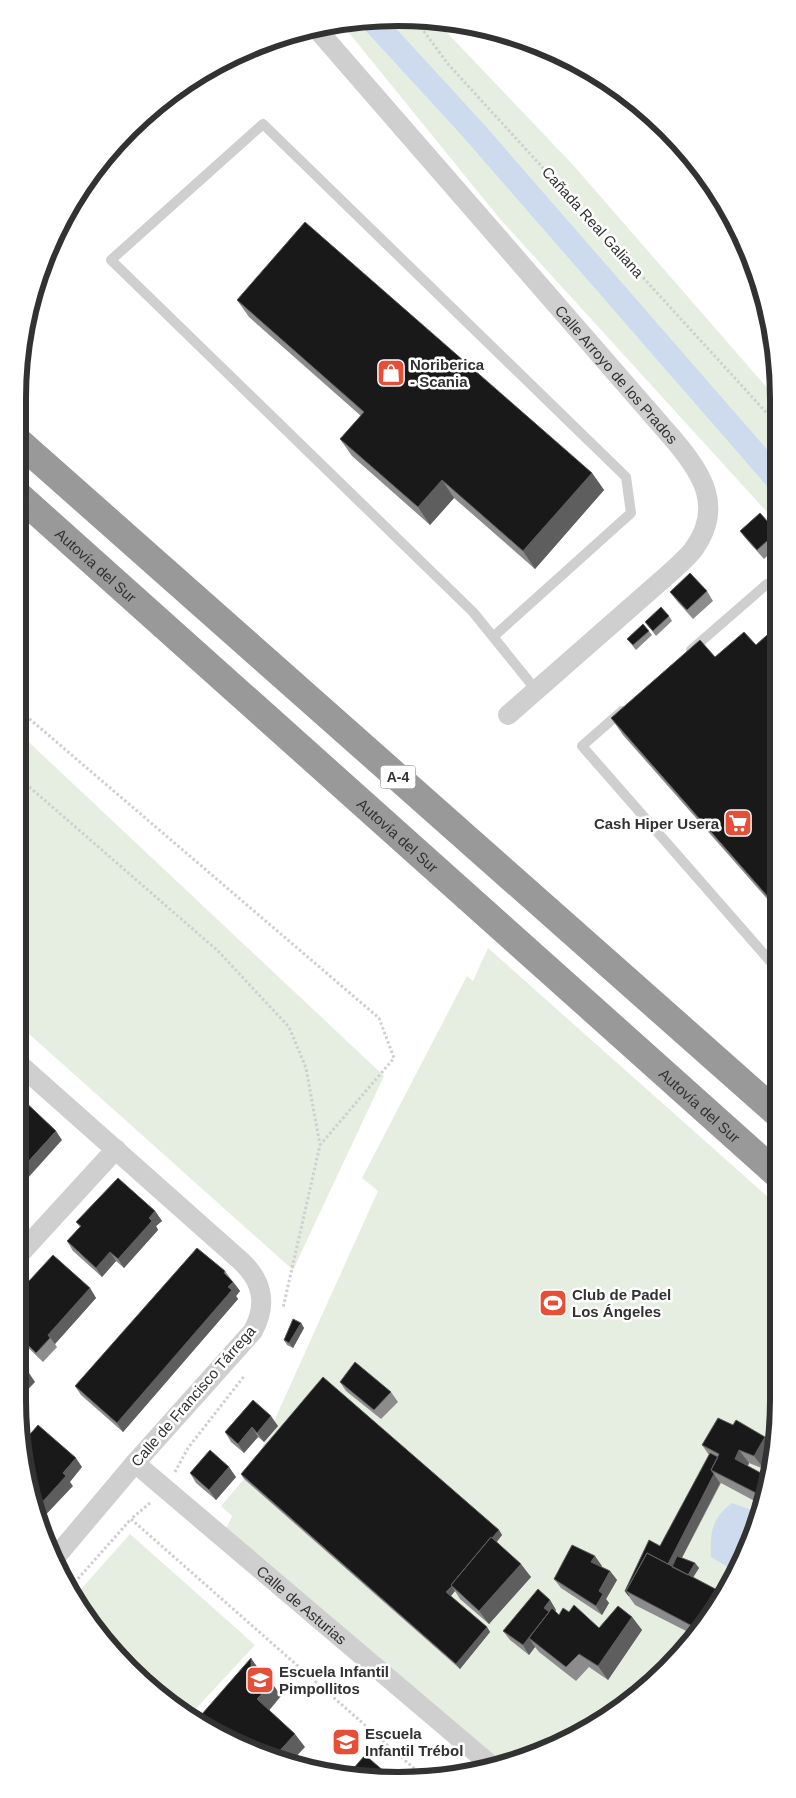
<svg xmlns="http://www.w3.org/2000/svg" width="796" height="1798" viewBox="0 0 796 1798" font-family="Helvetica,sans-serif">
<rect width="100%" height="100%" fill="#fff"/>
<path fill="#e5eee1" d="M398 18 436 21 574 166 775 397 776 522 500 219 341 23Z
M18 732 384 1076 293 1270 18 1024Z
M488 948 778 1206V1400L771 1475 750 1545 684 1651 588 1730 498 1763 225 1531 232 1516 221 1506 244 1479 247 1481 378 1191 362 1178 467 976 473 981Z
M130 1534 255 1645 190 1715 112 1651 74 1597Z"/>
<path fill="#cedbee" d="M732 1503 754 1511 759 1515 750 1545 733 1570 711 1557C710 1533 711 1519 732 1503Z"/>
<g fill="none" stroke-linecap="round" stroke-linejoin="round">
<path stroke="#cedbee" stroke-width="24" d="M372 20 473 130 776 478"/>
<path stroke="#cfcfcf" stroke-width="3" stroke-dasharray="2.5 2.5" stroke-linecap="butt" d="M415 19 448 64 775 422
M18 709 379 1018 394 1058 321 1144
M18 777 218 951 289 1027 306 1068 320 1145 283 1308
M175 1472 188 1448 245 1375
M150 1503 131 1519 425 1778
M68 1590 131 1519"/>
<path stroke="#cfcfcf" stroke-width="10" d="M493 637 631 513 626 477 263 124 111 260 473 612 536 690
M691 650 767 584
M622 711 582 746 777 969"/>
<g stroke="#cfcfcf" stroke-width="20">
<path id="s1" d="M315 27 674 440C703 474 724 508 693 550 687 558 678 565 671 572L508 715"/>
<path d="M18 1063 242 1262C263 1282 267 1305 253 1331L135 1463 54 1559"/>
<path d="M18 1256 116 1149"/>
<path id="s2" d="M135 1463 492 1766"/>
</g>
<g stroke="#999" stroke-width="28">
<path d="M18 441 778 1114"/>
<path id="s3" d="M18 495 778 1175"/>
</g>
</g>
<path fill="#8c8c8c" d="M237 300 592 473 604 490 535 569 454 498 430 525 352 456 340 439 361 416 249 317Z
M740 531H776V548L764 559 747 540Z
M707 591 713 601 693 619 677 601 670 592Z
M669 616 672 621 656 636 645 622Z
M776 627 777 910 623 735 611 718 715 657 756 645Z
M649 631 652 635 636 650 627 639Z
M155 1211 162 1221 156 1226 158 1230 124 1268 116 1261 102 1277 73 1251 67 1241 80 1227 76 1222Z
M225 1271 240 1291 236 1296 238 1299 123 1432 81 1395 75 1386Z
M90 1288 96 1298 55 1344 57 1347 43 1362 18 1338V1293Z
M301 1323 304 1328 293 1348 287 1345 284 1340Z
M340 1382 391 1392 398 1402 381 1419 346 1391Z
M253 1400 278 1426 264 1442 258 1437 244 1453 231 1442 225 1432Z
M733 1425 765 1437 773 1449 774 1448 772 1469 767 1463 764 1469 749 1463 748 1466 770 1478 762 1505 721 1483 682 1558 695 1563 699 1568 693 1577 721 1592 694 1635 635 1605 625 1591 660 1546 709 1455 702 1445Z
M190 1473 236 1477 216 1500 196 1483Z
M241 1474 499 1530 502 1535 497 1542 531 1577 489 1624 460 1599 455 1591 451 1596 487 1627 490 1632 460 1669 244 1479Z
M602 1566 601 1567 610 1571 617 1580 606 1599 609 1603 602 1615 561 1588 554 1579Z
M550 1600 556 1610 555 1611 559 1615 569 1612 599 1628 632 1617 642 1630 608 1680 589 1667 576 1681 539 1652 535 1647 529 1655 510 1640 503 1631Z"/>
<path fill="#5e5e5e" d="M592 473 604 490 535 569 523 551Z
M442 480 454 498 430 525 418 507Z
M56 1131 62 1140 18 1189V1173Z
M155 1211 162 1221 156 1226 158 1230 124 1268 118 1259 149 1218Z
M110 1252 116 1261 102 1277 96 1268Z
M233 1282 240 1291 236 1296 238 1299 123 1432 117 1423Z
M90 1288 96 1298 55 1344 48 1335Z
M301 1323 304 1328 293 1348 289 1343Z
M29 1373 35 1382 19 1399 18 1396V1385Z
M271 1416 278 1426 264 1442 257 1433Z
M252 1427 258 1437 244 1453 238 1444Z
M765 1437 774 1449 773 1453 764 1469 754 1456Z
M739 1450 749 1463 745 1472 735 1459Z
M76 1458 82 1467 70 1482 73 1486 38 1523 36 1509 63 1473Z
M229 1467 236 1477 216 1500 209 1490Z
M714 1474 720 1483 674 1573 667 1566Z
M499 1530 502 1535 456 1590 452 1586Z
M595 1556 602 1566 598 1571 591 1562Z
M695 1563 699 1568 689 1584 686 1579Z
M521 1564 531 1577 489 1624 479 1611Z
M610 1571 617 1580 606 1599 609 1603 602 1615 596 1606 599 1591Z
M452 1586 455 1591 450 1597 446 1592Z
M550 1600 556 1610 552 1616 529 1638 535 1647 529 1655 523 1645 544 1608Z
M632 1617 642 1630 608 1680 598 1666Z
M487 1627 490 1632 460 1669 456 1664Z
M251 1658 260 1671 261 1695 272 1683 281 1696 267 1713 252 1692Z
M295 1734 305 1747 292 1761 276 1755Z"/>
<path fill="#191919" stroke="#5e5e5e" d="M305 222 592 473 523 551 442 480 418 507 340 439 364 412 237 300Z
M760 513 776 531V533L757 550 740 531Z
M690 573 707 591 687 610 670 592Z
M661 607 669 616 653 631 645 622Z
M643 624 649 631 633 645 627 639Z
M776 627 777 907 611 718 700 640 715 657 744 632 756 645Z
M18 1095 56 1131 18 1173Z
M118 1178 155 1211 149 1218 152 1221 118 1259 110 1252 96 1268 67 1241 81 1226 76 1222Z
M197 1248 225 1271 224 1273 233 1282 228 1287 232 1290 117 1423 75 1386Z
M53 1255 90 1288 48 1335 50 1338 36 1353 18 1335V1293Z
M293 1319 301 1323 289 1343 284 1340Z
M18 1362 29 1373 18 1385Z
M355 1362 391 1392 374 1410 340 1382Z
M323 1377 499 1530 492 1538 491 1537 451 1585 452 1586 446 1592 487 1627 456 1664 241 1474Z
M253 1400 271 1416 257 1433 252 1427 238 1444 225 1432Z
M718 1418 733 1425 736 1420 765 1437 754 1456 739 1450 735 1459 770 1478 764 1497 711 1470 719 1454 702 1445Z
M38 1425 76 1458 63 1473 66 1476 36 1509 24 1439 25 1440Z
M774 1448 772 1465 767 1462Z
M210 1450 229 1467 209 1490 190 1473Z
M710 1453 718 1457 711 1470 714 1474 668 1564 647 1553 626 1591 629 1596 625 1591 649 1540 660 1546Z
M752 1536 750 1545 739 1562Z
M491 1537 521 1564 479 1611 451 1585Z
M572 1545 595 1556 591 1562 610 1571 599 1591 603 1594 596 1606 554 1579Z
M647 1553 721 1592 698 1629 626 1591Z
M677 1556 695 1563 688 1575 672 1567Z
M538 1589 550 1600 544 1608 549 1612 523 1645 503 1631Z
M574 1605 599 1628 618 1606 632 1617 598 1666 579 1654 566 1667 529 1638 552 1608 559 1615 563 1608 569 1612Z
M251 1658 252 1692 264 1677 272 1683 257 1699 295 1734 276 1755 208 1730 193 1717 198 1711 202 1714Z
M365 1755 392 1778 391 1780 347 1776Z"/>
<defs>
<symbol id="shop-square" viewBox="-11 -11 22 22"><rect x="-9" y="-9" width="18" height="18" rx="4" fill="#e64e37" stroke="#fff"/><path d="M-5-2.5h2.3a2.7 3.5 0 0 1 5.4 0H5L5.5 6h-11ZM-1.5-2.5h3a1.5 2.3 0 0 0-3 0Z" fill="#fff"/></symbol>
<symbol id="supermarket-square" viewBox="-11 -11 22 22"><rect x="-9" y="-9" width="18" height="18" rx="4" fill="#e64e37" stroke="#fff"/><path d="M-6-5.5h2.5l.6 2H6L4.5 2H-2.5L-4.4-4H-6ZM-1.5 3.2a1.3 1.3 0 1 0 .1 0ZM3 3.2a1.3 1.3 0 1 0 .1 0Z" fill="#fff"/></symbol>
<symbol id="stadium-square" viewBox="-11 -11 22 22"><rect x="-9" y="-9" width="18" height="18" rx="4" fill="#e64e37" stroke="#fff"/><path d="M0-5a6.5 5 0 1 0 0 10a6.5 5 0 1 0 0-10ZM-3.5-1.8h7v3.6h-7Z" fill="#fff"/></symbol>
<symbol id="school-square" viewBox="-11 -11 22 22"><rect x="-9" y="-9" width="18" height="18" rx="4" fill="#e64e37" stroke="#fff"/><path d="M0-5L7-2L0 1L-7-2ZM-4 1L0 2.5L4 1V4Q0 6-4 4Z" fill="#fff"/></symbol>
</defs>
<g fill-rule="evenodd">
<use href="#shop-square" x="375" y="357" width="32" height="32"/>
<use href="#supermarket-square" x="722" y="807" width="32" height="32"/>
<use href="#stadium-square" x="537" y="1287" width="32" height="32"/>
<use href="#school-square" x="244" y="1664" width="32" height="32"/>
<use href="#school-square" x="330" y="1726" width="32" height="32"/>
</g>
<g text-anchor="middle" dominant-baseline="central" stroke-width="5" stroke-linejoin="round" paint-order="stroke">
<rect fill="#fff" stroke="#707070" stroke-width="1" x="380.5" y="765.5" width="35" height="23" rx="4"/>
<g font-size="14" font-weight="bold" fill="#323232">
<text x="398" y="777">A-4</text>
</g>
<g font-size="15" fill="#323232" stroke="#fff">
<text transform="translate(593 222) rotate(48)">Cañada Real Galiana</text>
<text stroke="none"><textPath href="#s1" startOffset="460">Calle Arroyo de los Prados</textPath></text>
<text stroke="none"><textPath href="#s3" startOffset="105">Autovía del Sur</textPath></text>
<text stroke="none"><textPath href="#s3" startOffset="510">Autovía del Sur</textPath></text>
<text stroke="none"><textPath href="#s3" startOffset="915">Autovía del Sur</textPath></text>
<text transform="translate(193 1396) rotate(-49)">Calle de Francisco Tárrega</text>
<text stroke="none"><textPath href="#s2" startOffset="219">Calle de Asturias</textPath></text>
</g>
<g font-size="15" font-weight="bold" fill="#323232" stroke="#fff" text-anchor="start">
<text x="410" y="364">Noriberica<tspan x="410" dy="17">- Scania</tspan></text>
<text x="719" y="823" text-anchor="end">Cash Hiper Usera</text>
<text x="572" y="1294">Club de Padel<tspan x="572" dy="17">Los Ángeles</tspan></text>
<text x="279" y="1671">Escuela Infantil<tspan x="279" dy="17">Pimpollitos</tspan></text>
<text x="365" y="1733">Escuela<tspan x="365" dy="17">Infantil Trébol</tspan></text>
</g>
</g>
<path d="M0 0H796V1798H0ZM398 26H398A372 372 0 0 1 770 398V1400A372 372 0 0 1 398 1772H398A372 372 0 0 1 26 1400V398A372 372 0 0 1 398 26Z" fill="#fff" fill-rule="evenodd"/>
<path fill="none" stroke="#323232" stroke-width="6" d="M398 26H398A372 372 0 0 1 770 398V1400A372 372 0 0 1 398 1772H398A372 372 0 0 1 26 1400V398A372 372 0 0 1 398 26Z"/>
</svg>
